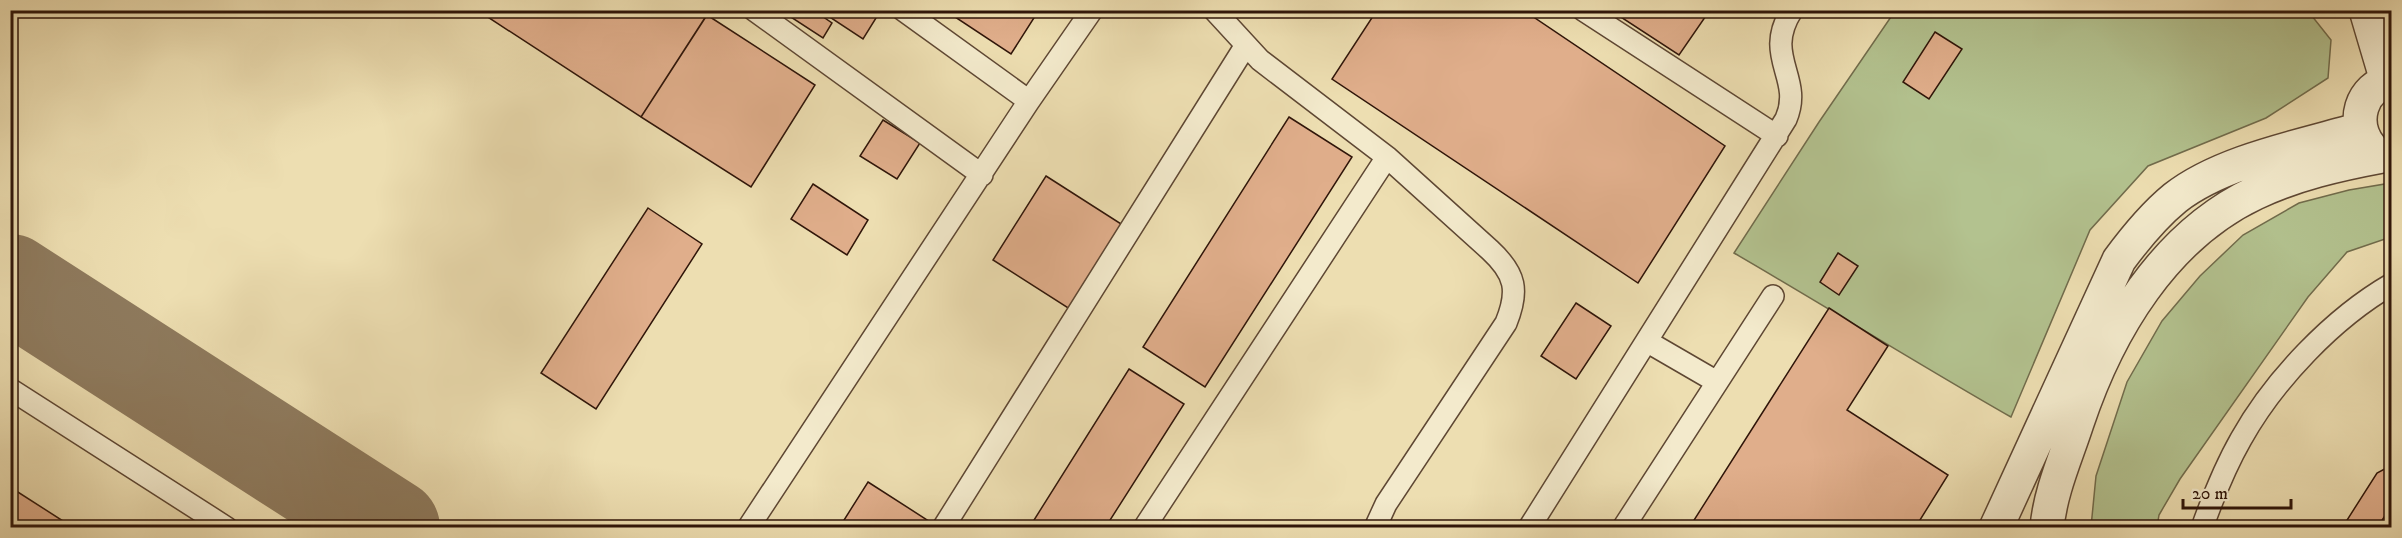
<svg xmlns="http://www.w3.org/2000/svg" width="2402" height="538" viewBox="0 0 2402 538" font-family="'IM FELL DW Pica',serif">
<rect width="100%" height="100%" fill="#eddeb1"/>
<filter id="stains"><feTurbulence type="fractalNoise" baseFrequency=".00333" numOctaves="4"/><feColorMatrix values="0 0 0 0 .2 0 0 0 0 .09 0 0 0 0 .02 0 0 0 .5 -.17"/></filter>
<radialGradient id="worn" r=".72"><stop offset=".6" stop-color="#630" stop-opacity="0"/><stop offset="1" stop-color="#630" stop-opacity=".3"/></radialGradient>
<path fill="#b3c28f" stroke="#716c4c" stroke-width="1.5" d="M1895 11H2308L2331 40 2328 78 2266 118 2148 166 2090 230 2011 417C1918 364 1827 307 1734 253L1819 122Z
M2391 183V237L2347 252 2308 297 2180 479 2159 515 2157 527H2091L2096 476 2127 382 2162 321 2200 276 2243 235 2299 203 2349 190Z"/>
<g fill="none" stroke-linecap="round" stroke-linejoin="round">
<path stroke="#8e7a5d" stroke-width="98" d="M10 283 391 528"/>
</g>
<path fill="#e0ae8b" stroke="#2f1509" stroke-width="1.5" d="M477 10H710L641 117Z
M780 10H813L832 23 823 38Z
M819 10H881L863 39Z
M955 10H1039L1011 54 952 15Z
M1377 10H1523L1725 146 1638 283 1332 79Z
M1610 10H1710L1679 55Z
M707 15 815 85 751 187 641 117Z
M1935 32 1962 49 1929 99 1903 82Z
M1289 117 1352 157 1205 387 1143 347Z
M883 120 920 143 897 179 860 156Z
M1046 176 1129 229 1076 313 993 260Z
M813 184 868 220 847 255 791 219Z
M648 208 702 244 596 409 541 373Z
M1838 253 1858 266 1839 295 1820 282Z
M1576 303 1611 326 1576 379 1541 356Z
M1829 308 1888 346 1847 410 1948 475 1915 528H1689Z
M1129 369 1184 404 1105 528H1029Z
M2392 465V505L2377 528H2342L2377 473Z
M868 482 935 525 934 528H839Z
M10 487 74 528H10Z"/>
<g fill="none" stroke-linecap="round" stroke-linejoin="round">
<defs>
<path id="service" d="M754 10 982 175
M903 10 1029 101
M1214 10 1260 60 1387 157 1490 250C1516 274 1519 291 1506 323L1386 504 1375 528
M1583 10 1777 136
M1648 342 1717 382
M10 389 227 528
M748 528 1029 101 1092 10
M943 528 1246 45
M1144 528 1387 157
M1529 528 1786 119C1804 77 1762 57 1792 10
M1623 528 1773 296
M2202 528C2213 497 2225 467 2241 439 2274 380 2333 318 2392 284"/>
<path id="tertiary" d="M2366 10 2387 81
M2370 147C2351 123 2360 87 2392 80
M1996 528 2119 260C2136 237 2153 216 2175 198 2222 161 2303 146 2360 129
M2047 528C2050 492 2066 457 2077 423 2108 330 2164 236 2255 193 2295 174 2339 164 2382 156"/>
</defs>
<use href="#service" stroke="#5e4733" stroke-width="24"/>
<use href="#tertiary" stroke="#5e4733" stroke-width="36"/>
<use href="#service" stroke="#f3eacc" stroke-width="21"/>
<use href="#tertiary" stroke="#f3eacc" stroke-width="33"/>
</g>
<rect width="2402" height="538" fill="none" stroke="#eddeb1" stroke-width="36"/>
<rect x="12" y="12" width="2378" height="514" fill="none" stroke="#2f1509" stroke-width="3"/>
<rect x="18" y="18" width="2366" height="502" fill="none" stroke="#2f1509" stroke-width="1.5"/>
<path d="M2183 499v9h108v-9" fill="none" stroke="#2f1509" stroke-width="3"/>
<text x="2192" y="499" font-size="18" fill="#2f1509" stroke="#f3eacc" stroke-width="4.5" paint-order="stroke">20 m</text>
<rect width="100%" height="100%" filter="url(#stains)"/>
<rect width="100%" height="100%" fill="url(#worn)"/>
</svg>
